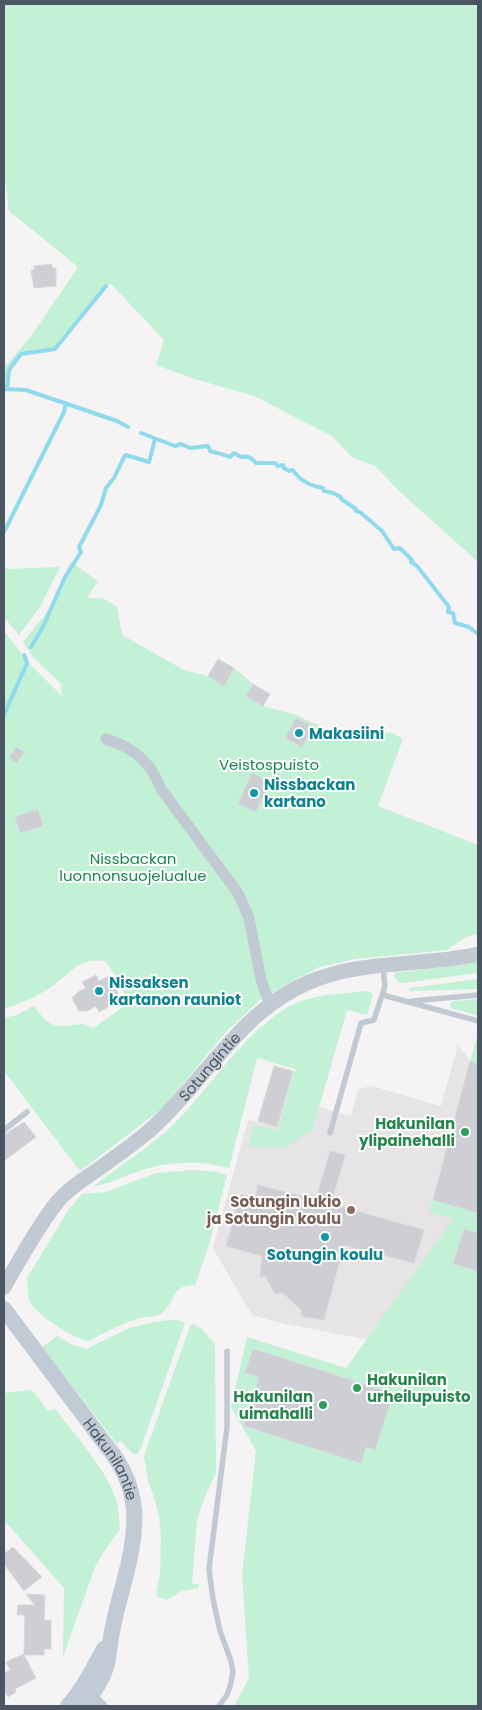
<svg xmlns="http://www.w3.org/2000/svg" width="482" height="1710" viewBox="0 0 482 1710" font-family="Poppins,sans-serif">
<rect width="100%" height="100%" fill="#f5f3f3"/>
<path fill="#e6e4e5" d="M458 1045 470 1061 471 1359 280 1323 252 1315 213 1248 248 1120 277 1126 293 1071 319 1107 351 1116 358 1089 372 1086 441 1106Z"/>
<path fill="#c3f1d5" d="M4 4H478V562L400 492 376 467 352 457 332 436 254 396 198 380 156 365 164 340 111 284 106 286 55 349 21 354 9 370 7 389H4V368L31 336 78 267 9 211 4 169Z
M71 562 98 581 87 598H103L117 607 122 635 184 670 208 676 224 686 234 668 253 684 246 696 263 706 296 715 340 736 364 730 393 733 403 739 378 806 478 845V934L466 937 447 950 355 959 319 967 289 983 260 1000 225 1033 163 1108 80 1171 4 1071V1018L17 1015 34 1006 45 1020 54 1025 64 1026 82 1024 94 1028 128 1003 120 982 105 961C79 958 72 972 54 985 40 995 20 1004 4 1009V631L28 662 62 696 61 684 33 657 23 642 47 612Z
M4 566 8 569 60 567 40 607 19 635 4 617Z
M478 961V973L402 983 398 982 395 977V973L462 965Z
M478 979V989L409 991 410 988Z
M368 991 373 994 367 1015 347 1010 313 1129 285 1148 249 1146 254 1125 278 1131 295 1069 257 1058 229 1168C201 1160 166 1161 139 1171 124 1176 110 1184 94 1186 118 1167 148 1148 170 1128 209 1091 253 1017 304 1000 324 994 347 993 368 991Z
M478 999V1016L451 1008 450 1004 452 1001Z
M478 1033V1706H234L249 1678 242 1575 256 1451 231 1407 247 1337 346 1368 453 1219 429 1212Z
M192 1170 217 1172 227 1175 208 1248 195 1285C170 1285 177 1301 162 1313 157 1317 146 1316 139 1318 121 1324 105 1332 89 1341 75 1341 40 1316 32 1305 27 1299 28 1286 27 1278L69 1209 82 1194 105 1192 156 1173Z
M170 1320H178L185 1323 140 1450 137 1454H133L121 1441 117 1444 42 1347 57 1336 73 1345 86 1349 129 1328 154 1322Z
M193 1324 201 1328 215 1344 216 1473 206 1494 197 1520 192 1584H199V1588L182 1591 166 1600 156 1596 160 1573 161 1536 159 1516 153 1494 148 1481 144 1456 190 1326Z
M32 1390 48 1411 55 1409C75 1435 108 1471 117 1502 119 1511 119 1521 120 1529L105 1550 95 1567 63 1657 64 1588 4 1520V1393Z"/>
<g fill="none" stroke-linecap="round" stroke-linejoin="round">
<path stroke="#90daee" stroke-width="4" d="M4 389 26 390 117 421 128 427
M7 389 9 370 21 354 55 349 106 286
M141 433 175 446 181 444 190 448 208 446 210 451C217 453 223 454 230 457L234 453 241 457C248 455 252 458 256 463H275L278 466 283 465 284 468 289 471 293 470C300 481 311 486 323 488L324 491 333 493 341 497V499L356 509V511L360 512 382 531 394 549 400 548 412 560 411 562 417 566 449 607 448 612 453 613 455 623 469 627 478 634
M4 532 64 412 66 403
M31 647 43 627 65 577 81 552 79 547 101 505 106 488 114 478 124 457 126 455 149 462 155 439
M4 715 27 663 24 655"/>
</g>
<path fill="#cdcfd5" stroke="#d7d9de" d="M52 264V268H56V286L34 288 31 270H34V266Z
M218 659 234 668 224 686 208 676Z
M253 684 270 694 263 706 246 696Z
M296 718 313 727 302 747 285 738Z
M16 747 24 752 17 763 9 758Z
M252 773 270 782 256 812 238 804Z
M38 809 43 826 20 833 15 817Z
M96 975 99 981 109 976 119 995 107 1001 110 1006 99 1012 96 1006 87 1011H79L72 998 78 992 86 988 82 982Z
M470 1061 478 1064V1213L433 1200Z
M274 1066 293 1071 277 1127 258 1121Z
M24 1122 36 1137 4 1161V1135Z
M330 1151 345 1155 331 1204 424 1230 414 1263 344 1245 324 1320 301 1316 302 1311 282 1292 276 1295 265 1276 260 1277 262 1256 226 1246 241 1194 255 1199 258 1185 316 1200Z
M464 1229 478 1233V1271L453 1264Z
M253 1349 393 1393 375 1450 366 1447 361 1463 244 1426 259 1377 245 1373Z
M13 1547 42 1577 24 1591 4 1564V1554Z
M26 1594 45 1595 44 1620H51V1649H44V1655H24L36 1678 15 1689 16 1692 8 1697 4 1690V1673L10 1670 6 1662 24 1654 25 1615H17L18 1605H35Z"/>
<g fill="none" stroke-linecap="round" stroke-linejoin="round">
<path stroke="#c1cad2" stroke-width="5.5" d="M383 995 478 1021
M412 1001 478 995
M4 1130 27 1112
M330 1133 361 1023 374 1020 385 986 383 966
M219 1706 227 1695 231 1683 233 1671 231 1661 220 1631 213 1599 209 1569 227 1427V1351"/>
<path stroke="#c1cad2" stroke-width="11" d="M106 739C134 748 150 761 161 789L238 893 249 918 261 980 270 1005
M84 1696H91L102 1706"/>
<path stroke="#c1cad2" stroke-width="15" id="s1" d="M4 1287C20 1259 38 1226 58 1201 69 1188 83 1180 97 1170 114 1158 132 1145 148 1132 203 1084 238 1013 307 983 361 959 422 967 478 954"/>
<g stroke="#c1cbd6" stroke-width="16">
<path id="s2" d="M4 1309 112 1453C124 1469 132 1489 134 1509 137 1553 118 1594 111 1637 109 1648 109 1660 105 1670 100 1684 92 1695 83 1706"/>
<path d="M68 1706C83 1689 93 1669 104 1649"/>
</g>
</g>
<g fill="#0f9aa8" stroke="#fff" stroke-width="2">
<circle cx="299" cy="733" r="5"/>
<circle cx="254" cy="793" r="5"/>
<circle cx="99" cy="991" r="5"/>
<circle cx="325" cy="1237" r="5"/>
</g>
<g fill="#2e9e5b" stroke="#fff" stroke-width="2">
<circle cx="465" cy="1132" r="5"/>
<circle cx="357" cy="1388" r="5"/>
<circle cx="323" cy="1405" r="5"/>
</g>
<circle fill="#8d6e63" stroke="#fff" stroke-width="2" cx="351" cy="1210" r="5"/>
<g text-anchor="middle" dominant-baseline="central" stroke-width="4" stroke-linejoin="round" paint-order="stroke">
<g font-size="15" font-weight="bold" fill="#0d838f" stroke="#fff" text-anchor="start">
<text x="309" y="733">Makasiini</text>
<text x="264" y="784">Nissbackan<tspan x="264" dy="17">kartano</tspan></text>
<text x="109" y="982">Nissaksen<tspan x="109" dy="17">kartanon rauniot</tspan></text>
<text x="325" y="1254" text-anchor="middle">Sotungin koulu</text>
</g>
<g font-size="15" fill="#17864f" stroke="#fff">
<text x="269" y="764">Veistospuisto</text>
<text x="133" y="858">Nissbackan<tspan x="133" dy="17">luonnonsuojelualue</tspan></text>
</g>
<g font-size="15" fill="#4a5661" stroke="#fff">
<text stroke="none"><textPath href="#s1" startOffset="305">Sotungintie</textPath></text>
<text stroke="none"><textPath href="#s2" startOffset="185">Hakunilantie</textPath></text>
</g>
<g font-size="15" font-weight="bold" fill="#27864d" stroke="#fff" text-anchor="end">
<text x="455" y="1123">Hakunilan<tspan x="455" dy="17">ylipainehalli</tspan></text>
<text x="367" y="1379" text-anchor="start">Hakunilan<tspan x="367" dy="17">urheilupuisto</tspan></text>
<text x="313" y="1396">Hakunilan<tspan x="313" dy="17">uimahalli</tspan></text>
</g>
<g font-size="15" font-weight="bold" fill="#785e54" stroke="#fff" text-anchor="end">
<text x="341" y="1201">Sotungin lukio<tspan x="341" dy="17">ja Sotungin koulu</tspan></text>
</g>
</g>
<rect width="482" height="1710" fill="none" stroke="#4a5661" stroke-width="10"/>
</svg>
